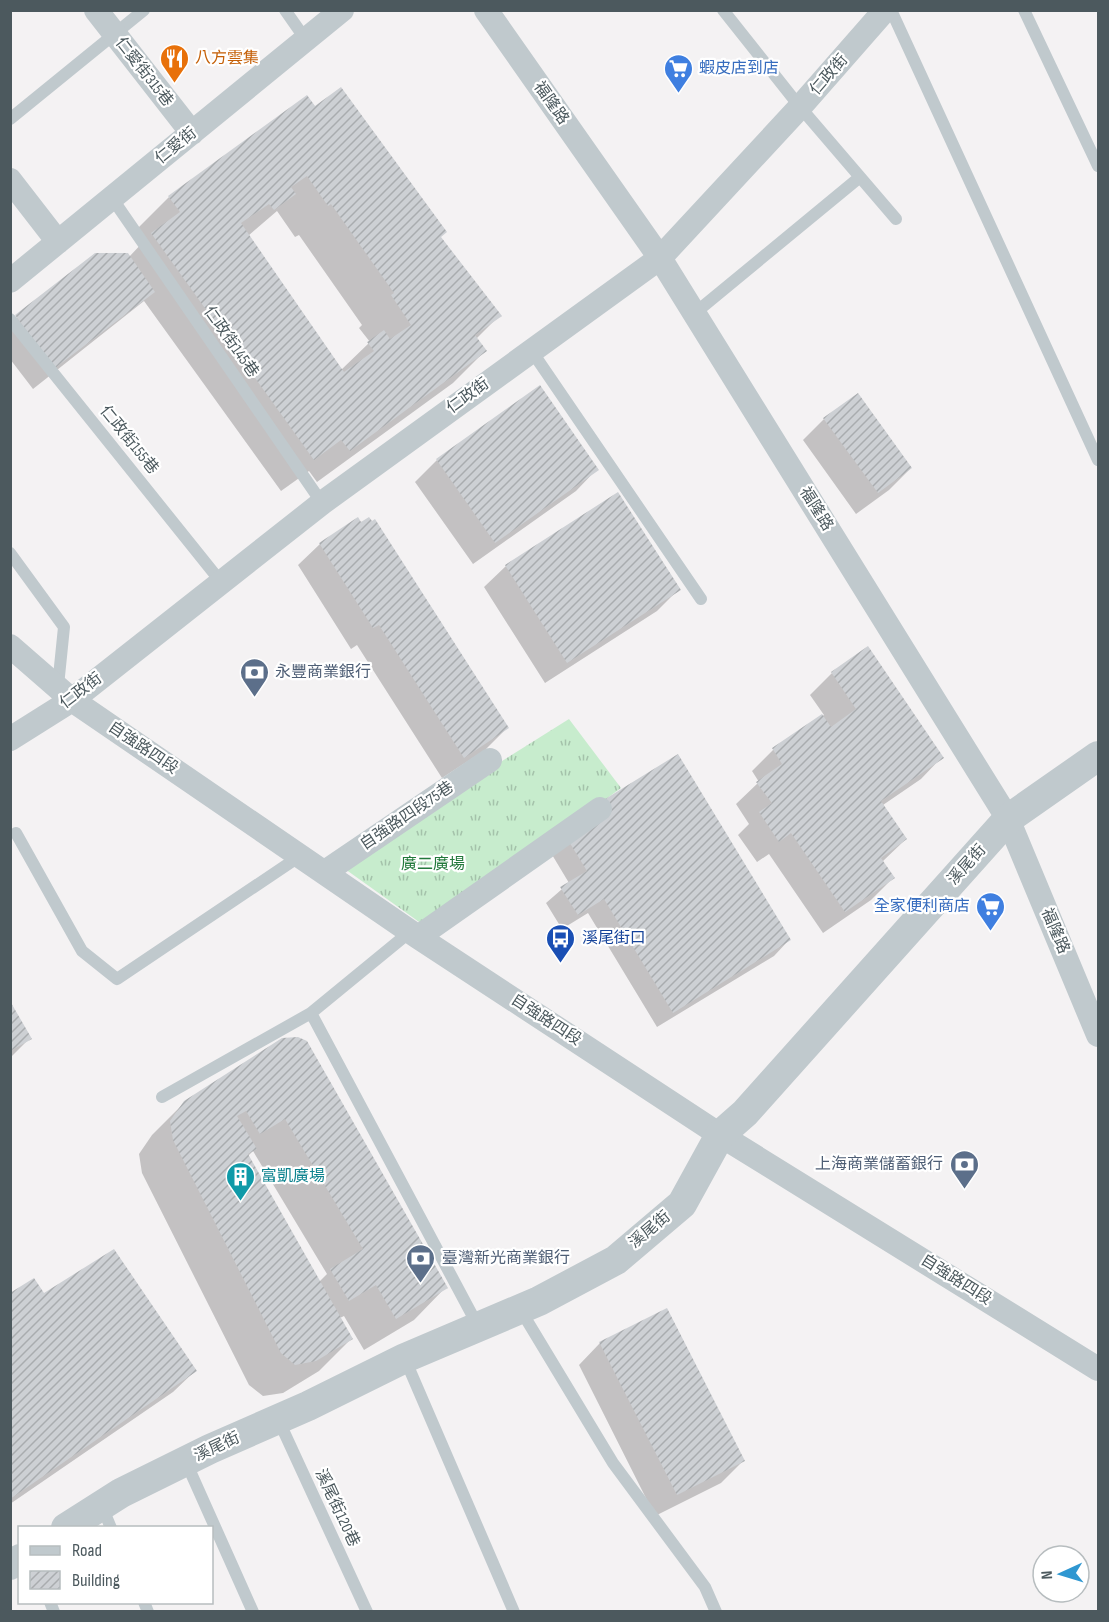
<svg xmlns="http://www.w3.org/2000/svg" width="1109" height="1622" viewBox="0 0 1109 1622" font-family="'Sofia Sans Condensed','Noto Sans TC',sans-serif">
<defs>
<pattern id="grass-tufts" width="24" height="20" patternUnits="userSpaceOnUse" patternTransform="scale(1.5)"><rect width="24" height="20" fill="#c7eccd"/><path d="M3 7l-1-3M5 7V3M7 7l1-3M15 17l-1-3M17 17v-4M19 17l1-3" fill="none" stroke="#a4c2aa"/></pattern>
<pattern id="building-hatch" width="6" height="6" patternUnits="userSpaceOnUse" patternTransform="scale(1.5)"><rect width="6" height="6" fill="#cdd0d4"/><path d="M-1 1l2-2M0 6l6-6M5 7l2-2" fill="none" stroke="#a9acaf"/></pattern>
</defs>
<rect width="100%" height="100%" fill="#f4f2f3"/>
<path fill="url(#grass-tufts)" d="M569 719 621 788 429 929 338 864Z"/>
<path fill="#0003" fill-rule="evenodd" d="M306 97 439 237 500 315 476 339 485 351 453 383 317 482 309 471 281 491 144 301 33 389 10 359V321L129 257 145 240 137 229 169 197ZM277 211 295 237 299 235 362 325 359 328 370 342 341 370 248 236Z
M824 419 911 468 889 490 856 514 803 440Z
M437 460 597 469 576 491 473 564 415 482Z
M361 524 507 728 485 750 442 778 357 645 351 649 298 565 320 544Z
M506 566 679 589 657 611 545 683 484 587Z
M832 673 942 757 921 779 883 805 906 839 882 862 893 878 871 900 823 933 769 854 757 862 738 835 749 824 736 804 759 782 752 771 773 750 824 715 810 695Z
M561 828 789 940 774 956 657 1027 588 913 562 929 546 903 569 883 545 843Z
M10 1004 30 1038 10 1058Z
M282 1039 446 1287 414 1320 364 1350 344 1316 340 1318 351 1339 319 1371 283 1393 263 1396 249 1385 142 1173 139 1154 152 1135 185 1102ZM253 1151 327 1274 319 1282 248 1156Z
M10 1295H44L195 1371 173 1392 10 1504Z
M600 1343 743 1461 721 1483 655 1516 579 1365Z"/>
<path fill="url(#building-hatch)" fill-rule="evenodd" d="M341 87 447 232 441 237 502 316 475 335 487 351 350 451 341 440 314 460 151 233 180 212 168 196 307 95 315 106ZM307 176 328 206 331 204 394 293 391 295 411 325 390 339 384 330 367 342 374 351 344 372 241 223 269 204 274 210 296 194 291 187Z
M95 253H128L155 292 55 368 15 315Z
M540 385 599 470 495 543 436 459Z
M858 393 912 468 878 493 823 418Z
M618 492 681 590 567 663 505 565Z
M358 517 361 522 369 517 372 521 375 519 509 728 464 758 379 625 373 628 319 543Z
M868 646 944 758 881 801 907 839 881 858 895 878 845 912 791 833 779 842 759 812 772 803 756 782 782 764 772 748 822 714 831 727 856 709 831 672Z
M678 754 791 940 673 1013 604 899 578 915 560 887 587 871 560 827Z
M10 1001 32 1039 10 1051Z
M298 1037 307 1041 448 1288 396 1319 376 1285 349 1301 330 1269 363 1249 285 1119 260 1134 246 1111 237 1116 257 1149 248 1154 353 1339 316 1361 295 1365 281 1353 173 1140 170 1121 184 1101 282 1038Z
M114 1249 197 1371 10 1499V1293L34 1278 44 1293Z
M667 1308 745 1461 677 1495 599 1342Z"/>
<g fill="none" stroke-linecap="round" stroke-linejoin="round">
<path stroke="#c0c9cd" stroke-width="12" d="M285 10 306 40
M723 10 800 107 896 219
M891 10 1098 460
M1024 10 1098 166
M10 119 144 10
M112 198 322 503
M695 313 860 177
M10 319 221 582
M531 350 701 599
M10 553 64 627 58 686
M16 833 82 951 117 979 300 856
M311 1013 478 1326
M162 1097 311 1013 411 931
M520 1309 613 1463 705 1587 716 1612
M405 1359 514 1612
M278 1419 367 1612
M186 1462 253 1612
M101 1504 111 1528
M50 1602 54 1612
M144 1602 148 1612"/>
<path stroke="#c0c9cd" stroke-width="24" d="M96 10 192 133
M486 10 660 258 1008 819 1098 1035
M10 180 58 242
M10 281 342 10
M10 646 72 700 418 937 720 1135 1098 1369
M10 739 72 700 322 503 660 258 800 107 885 10
M325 872 490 760
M418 937 600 809"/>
<path stroke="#c0c9cd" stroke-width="30" d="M66 1528 121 1493 210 1449 308 1406 405 1358 539 1301 616 1260 682 1204 720 1135 745 1113 1008 819 1098 756
M10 1565 20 1559"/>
</g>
<defs>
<symbol id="restaurant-pin" viewBox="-11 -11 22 30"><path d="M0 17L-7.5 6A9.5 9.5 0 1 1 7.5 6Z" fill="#e8710a" stroke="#fff"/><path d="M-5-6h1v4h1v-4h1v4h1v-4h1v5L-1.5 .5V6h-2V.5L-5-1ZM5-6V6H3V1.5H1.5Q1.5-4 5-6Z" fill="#fff"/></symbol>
<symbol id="supermarket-pin" viewBox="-11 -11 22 30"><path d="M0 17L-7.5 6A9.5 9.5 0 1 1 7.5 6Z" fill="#3f7fe0" stroke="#fff"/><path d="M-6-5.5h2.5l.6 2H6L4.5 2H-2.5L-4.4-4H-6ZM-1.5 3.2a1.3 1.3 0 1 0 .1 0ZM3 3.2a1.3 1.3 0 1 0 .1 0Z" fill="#fff"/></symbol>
<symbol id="bank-pin" viewBox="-11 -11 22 30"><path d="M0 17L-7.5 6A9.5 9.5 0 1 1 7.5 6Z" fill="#5c6f8a" stroke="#fff"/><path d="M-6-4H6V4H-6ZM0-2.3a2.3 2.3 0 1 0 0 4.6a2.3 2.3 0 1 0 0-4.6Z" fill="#fff"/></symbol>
<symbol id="bus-pin" viewBox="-11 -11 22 30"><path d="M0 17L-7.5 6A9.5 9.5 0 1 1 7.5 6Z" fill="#1a4fb4" stroke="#fff"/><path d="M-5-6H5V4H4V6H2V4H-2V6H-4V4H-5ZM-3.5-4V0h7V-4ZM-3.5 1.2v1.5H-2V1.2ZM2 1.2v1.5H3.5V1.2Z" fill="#fff"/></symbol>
<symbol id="building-pin" viewBox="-11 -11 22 30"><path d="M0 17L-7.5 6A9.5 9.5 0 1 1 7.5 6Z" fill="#0f9aa8" stroke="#fff"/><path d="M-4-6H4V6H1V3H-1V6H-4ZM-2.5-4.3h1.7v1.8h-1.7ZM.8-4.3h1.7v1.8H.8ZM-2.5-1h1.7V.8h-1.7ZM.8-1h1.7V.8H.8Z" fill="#fff"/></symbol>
</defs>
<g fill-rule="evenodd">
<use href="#restaurant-pin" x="158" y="42" width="33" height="45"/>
<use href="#supermarket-pin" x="662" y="52" width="33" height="45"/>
<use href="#bank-pin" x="238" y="656" width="33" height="45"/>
<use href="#supermarket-pin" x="974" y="890" width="33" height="45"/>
<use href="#bus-pin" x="544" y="922" width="33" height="45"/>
<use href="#bank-pin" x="948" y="1148" width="33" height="45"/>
<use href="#building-pin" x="224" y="1160" width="33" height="45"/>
<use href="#bank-pin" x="404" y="1242" width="33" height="45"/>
</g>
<g text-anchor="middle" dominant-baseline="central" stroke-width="4.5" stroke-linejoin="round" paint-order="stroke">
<g font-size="16" fill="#c56008" stroke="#fff" text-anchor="start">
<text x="195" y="58">八方雲集</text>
</g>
<g font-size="16" fill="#366cbe" stroke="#fff" text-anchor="start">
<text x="699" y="68">蝦皮店到店</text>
<text x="970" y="906" text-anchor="end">全家便利商店</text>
</g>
<g font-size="16" fill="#4c595e" stroke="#fff">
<text transform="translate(144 72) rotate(52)">仁愛街315巷</text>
<text transform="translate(829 75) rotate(-49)">仁政街</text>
<text transform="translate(551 103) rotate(55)">福隆路</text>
<text transform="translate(176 146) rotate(-39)">仁愛街</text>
<text transform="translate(231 342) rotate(55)">仁政街145巷</text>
<text transform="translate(468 396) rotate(-36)">仁政街</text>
<text transform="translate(129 440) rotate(51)">仁政街155巷</text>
<text transform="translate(816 509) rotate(58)">福隆路</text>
<text transform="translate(81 691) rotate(-37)">仁政街</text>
<text transform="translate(143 748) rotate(34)">自強路四段</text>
<text transform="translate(407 816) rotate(-34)">自強路四段75巷</text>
<text transform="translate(967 865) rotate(-48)">溪尾街</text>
<text transform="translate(1055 931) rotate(67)">福隆路</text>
<text transform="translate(546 1020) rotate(33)">自強路四段</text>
<text transform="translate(650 1230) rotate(-40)">溪尾街</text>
<text transform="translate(956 1280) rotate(32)">自強路四段</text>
<text transform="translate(217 1447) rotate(-25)">溪尾街</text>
<text transform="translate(337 1508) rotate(65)">溪尾街120巷</text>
</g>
<g font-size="16" fill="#4e5e75" stroke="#fff" text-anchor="start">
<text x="275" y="672">永豐商業銀行</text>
<text x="943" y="1164" text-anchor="end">上海商業儲蓄銀行</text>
<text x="442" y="1258">臺灣新光商業銀行</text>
</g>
<g font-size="16" fill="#23793c" stroke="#fff">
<text x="433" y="864">廣二廣場</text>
</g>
<g font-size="16" fill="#164399" stroke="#fff" text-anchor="start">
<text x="582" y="938">溪尾街口</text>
</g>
<g font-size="16" fill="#0d838f" stroke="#fff" text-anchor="start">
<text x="261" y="1176">富凱廣場</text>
</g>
</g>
<rect width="1109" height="1622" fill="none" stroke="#4c595e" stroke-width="24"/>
<rect x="18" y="1526" width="195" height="78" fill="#ffffff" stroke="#b7bdbf" stroke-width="1.5"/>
<rect x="30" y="1546" width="30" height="9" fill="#c0c9cd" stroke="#b7bdbf" stroke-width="1.5"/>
<text x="72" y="1556" font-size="18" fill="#4c595e">Road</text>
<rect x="30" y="1571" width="30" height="18" fill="url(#building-hatch)" stroke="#b7bdbf" stroke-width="1.5"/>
<text x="72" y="1586" font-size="18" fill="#4c595e">Building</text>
<g transform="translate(1061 1574) rotate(266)"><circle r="28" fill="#ffffff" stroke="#b7bdbf" stroke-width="1.5"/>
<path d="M0-4.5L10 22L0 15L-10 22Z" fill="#2f97d1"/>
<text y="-9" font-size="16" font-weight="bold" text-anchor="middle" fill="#4c595e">N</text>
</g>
</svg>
